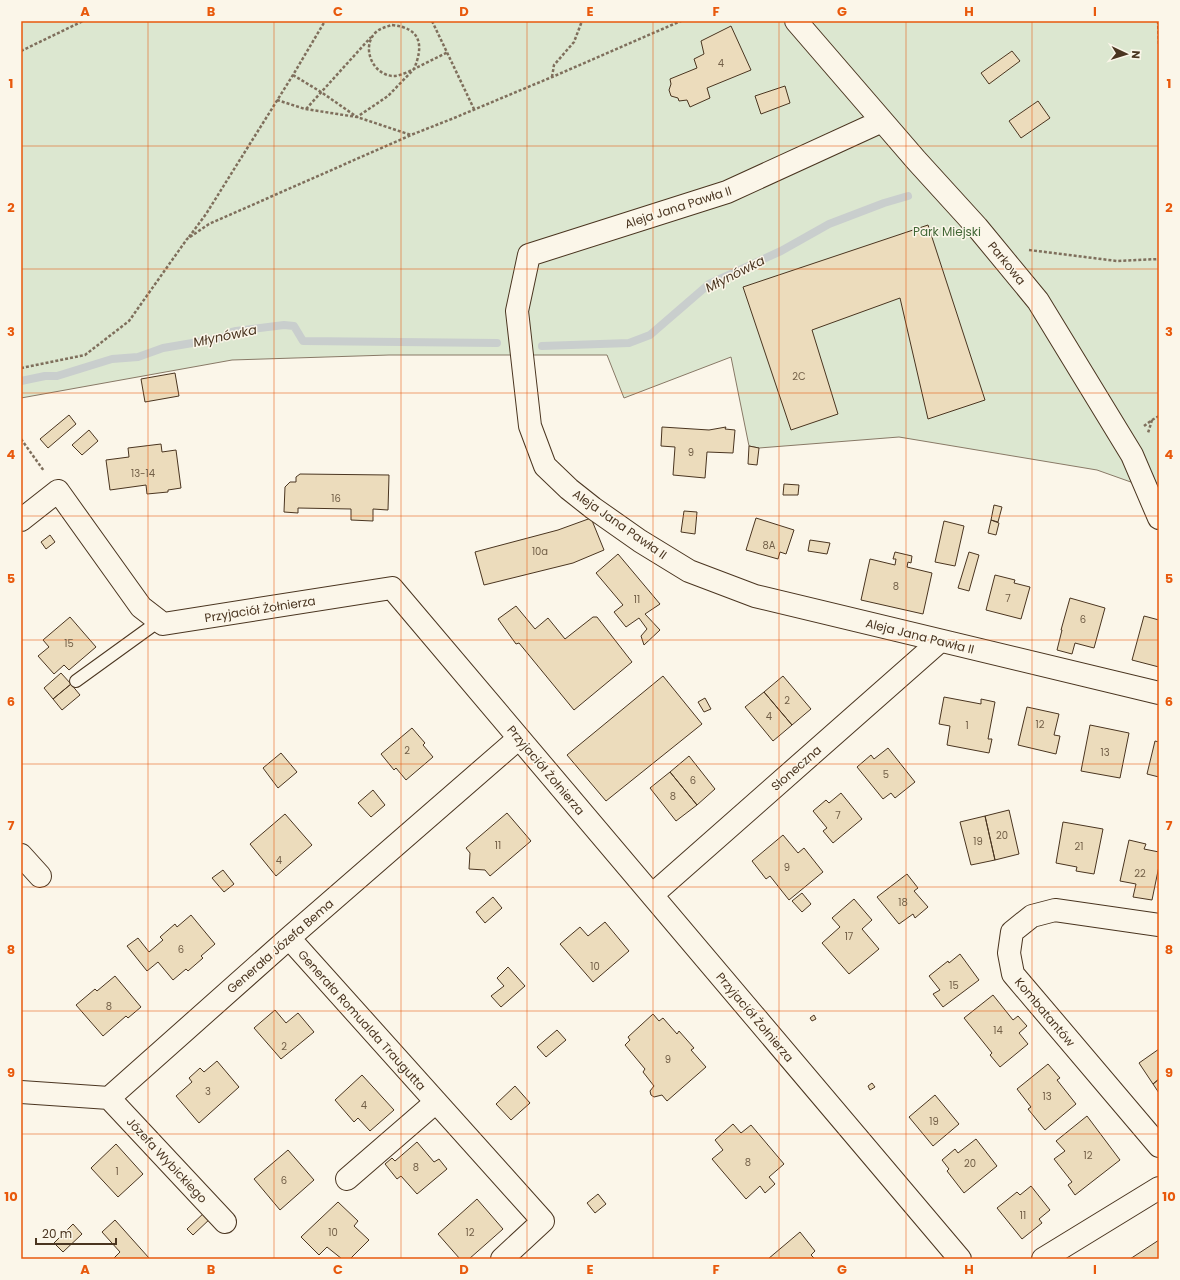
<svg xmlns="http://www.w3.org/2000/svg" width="1180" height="1280" viewBox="0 0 1180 1280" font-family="Poppins,sans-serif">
<rect width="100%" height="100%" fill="#fbf6e9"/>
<path fill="#dce7d0" stroke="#887966" d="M21 21H1159V492L1097 470 899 437 759 448 749 446 731 357 624 398 607 355H389L232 360 21 398Z"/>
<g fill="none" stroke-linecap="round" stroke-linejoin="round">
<path stroke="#c9cecd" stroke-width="8" d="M542 346 629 343 650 335 709 284 781 251 829 224 884 203 908 196
M21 381 45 376H57L112 359 138 357 163 348 216 339 225 337 232 332 236 331 284 325 294 326 303 341 497 343"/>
</g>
<path fill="#ecdcbc" stroke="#4a3520" d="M731 26 751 70 707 88 710 98 690 107 687 100 679 101 678 98 671 96 669 90 671 84 670 79 697 68 694 59 704 54 701 41Z
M1012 51 1020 61 989 84 981 73Z
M785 86 790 103 761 114 755 96Z
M1038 101 1050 118 1021 138 1009 121Z
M928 225 985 400 928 419 900 298 812 330 838 414 791 430 743 287Z
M175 373 179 396 145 402 141 379Z
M69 415 76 424 48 448 40 439Z
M662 427 709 430 726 427 725 429 735 430 733 453 707 452 705 478 673 475 675 447 661 446Z
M89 430 98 441 82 455 72 445Z
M161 444 162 452 176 450 181 488 168 490V492L147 494 146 485 110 490 106 460 129 457 128 448Z
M749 446 759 448 757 465 748 464Z
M300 474 389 475 388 510 373 509V521L351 520V509L298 508V513L284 512 285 487 290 482H296V477Z
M784 484 799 485 798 495H783Z
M994 505 1002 507 998 522 991 520Z
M684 511 697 512 695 534 681 532Z
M591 518 604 550 573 563 484 585 475 552 558 530Z
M756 518 794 530 786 554 780 552 778 559 746 550Z
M991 520 999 523 996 535 988 533Z
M944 521 964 526 955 566 935 562Z
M50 535 55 542 46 549 41 542Z
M810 540 830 543 827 554 808 551Z
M895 552 912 556 911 563 908 562 907 567 932 573 923 614 861 600 870 559 895 565 896 559H893Z
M969 552 979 555 969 591 958 588Z
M618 554 660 604 645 614 660 630 644 645 641 636 647 629 639 618 626 627 614 612 623 605 596 573Z
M995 575 1015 580 1014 583 1030 587 1021 619 986 610Z
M1070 598 1105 608 1094 648 1075 643 1072 654 1057 650 1062 630H1061Z
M516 606 535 629 548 618 565 639 593 617H597L632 662 574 710 519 643 516 644 498 619Z
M1144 616 1159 620V667L1132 660Z
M70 617 96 647 69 670 64 665 54 674 38 656 49 647 43 640Z
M61 673 71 684 53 699 44 688Z
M663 676 702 724 606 801 567 755Z
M783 676 811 709 792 725 764 692Z
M71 684 80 695 62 710 53 699Z
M764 692 792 725 773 741 745 707Z
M944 697 981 704V699L995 702 988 739H992L989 753 947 745 950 726 939 724Z
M705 698 711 709 704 712 698 702Z
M1027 707 1059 714 1054 735 1060 736 1056 754 1018 745Z
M1090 725 1129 733 1120 778 1081 771Z
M412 728 425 743 423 745 433 757 406 780 396 768 394 770 381 754Z
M1155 741 1159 742V777L1147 774Z
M888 748 915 782 895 798 891 793 883 799 857 767 871 755 874 759Z
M281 753 297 772 278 788 263 768Z
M689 756 715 789 697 805 670 772Z
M670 772 697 805 676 821 650 788Z
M373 790 385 805 371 817 358 803Z
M841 793 862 819 833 843 823 831 827 828 813 811 826 800 829 803Z
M1009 810 1019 854 995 860 985 816Z
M507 813 531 841 490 876 485 870 469 869 470 853 466 848Z
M285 814 312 845 276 876 250 844Z
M985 816 995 860 971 865 960 822Z
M1063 822 1103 829 1094 874 1076 871 1077 867 1056 863Z
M783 835 798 853 804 848 823 872 789 900 770 876 766 879 752 861Z
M1129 840 1146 844 1144 849 1159 852V866L1152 900 1133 897 1136 884 1120 881Z
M223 870 234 884 224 892 212 878Z
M907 874 918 888 914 891 928 907 915 918 913 914 899 924 877 897Z
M802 893 811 904 802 912 792 901Z
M493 897 502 908 485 923 476 912Z
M854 899 872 920 862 929 879 949 849 974 822 943 840 927 832 918Z
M191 915 215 944 201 956 203 958 188 971 186 969 173 980 158 962 147 971 127 946 138 938 149 952 163 940 160 937 175 924 177 927Z
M605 922 629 951 593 982 560 944 580 927 588 936Z
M960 954 979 980 943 1007 933 994 940 990 929 976 948 961 949 963Z
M508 967 525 986 501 1007 491 996 504 986 497 978Z
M115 976 141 1007 128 1018 126 1016 103 1036 76 1005 95 989 97 991Z
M993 995 1013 1020 1018 1016 1027 1026 1019 1033 1028 1044 1000 1067 990 1055 992 1053 964 1018Z
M275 1010 286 1023 298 1013 314 1032 281 1059 254 1028Z
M653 1014 659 1021 663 1018 677 1034 679 1031 694 1048 691 1050 706 1067 667 1101 662 1095 654 1097 651 1095 650 1091 654 1086 643 1072 645 1069 625 1045 630 1040 628 1037Z
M814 1015 816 1019 812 1021 810 1018Z
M557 1030 566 1040 546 1057 537 1047Z
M1159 1049V1079L1153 1084 1139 1063Z
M217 1061 239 1087 199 1123 176 1096 192 1082 189 1078 200 1068 204 1072Z
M1048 1064 1060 1078 1057 1080 1076 1104 1045 1130 1028 1109 1031 1107 1017 1089Z
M362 1075 394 1110 370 1131 358 1118 354 1122 335 1100Z
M1159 1079V1093L1153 1084Z
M872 1083 875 1087 870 1090 868 1086Z
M515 1086 530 1103 511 1120 496 1104Z
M935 1095 959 1124 933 1146 909 1117Z
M1087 1116 1120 1160 1075 1195 1068 1185 1072 1182 1054 1159 1065 1151 1056 1141Z
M733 1124 741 1133 751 1125 784 1164 769 1177 775 1184 765 1193 760 1186 746 1199 712 1159 723 1150 715 1140Z
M976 1139 997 1166 964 1193 947 1171 949 1169 942 1160 955 1149 958 1153Z
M417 1142 434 1162 439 1159 447 1169 417 1194 401 1176 397 1179 385 1164 392 1158 395 1161Z
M116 1144 143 1174 118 1197 91 1168Z
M288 1150 314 1180 280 1210 254 1179Z
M1031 1186 1050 1210 1039 1219 1042 1223 1022 1239 997 1208 1017 1192 1020 1195Z
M598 1194 606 1204 595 1213 587 1203Z
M477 1199 503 1229 469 1259H460L438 1234Z
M338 1202 358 1221 354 1226 369 1240 350 1259H342L327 1247 319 1255 301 1237Z
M206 1211 212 1217 193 1235 187 1229Z
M115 1220 149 1258 148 1259H113L120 1252 102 1232Z
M73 1224 82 1234 63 1252 54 1243Z
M800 1232 815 1251 811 1255 815 1259H768Z
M1159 1240V1259H1130Z"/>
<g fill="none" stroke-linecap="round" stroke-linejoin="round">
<defs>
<path id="lane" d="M76 681 159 621"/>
<path id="street" d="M796 21 916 160 977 227 1038 301 1132 455 1159 518
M882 121 727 192 529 255 517 311 530 426 545 466 569 489 593 508 640 541 689 571 755 596 1159 693
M21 520 58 491 141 607 163 624 392 588 960 1259
M21 855 40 876
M652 895 940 641
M1159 925 1055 910 1032 916 1012 932 1009 953 1013 974 1159 1146
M289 938 543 1221 502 1259
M21 1092 109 1098 289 938 519 738
M109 1098 225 1222
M347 1179 436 1102
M1043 1259 1159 1188"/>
</defs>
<use href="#lane" stroke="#4a3520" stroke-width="14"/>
<use href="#street" stroke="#4a3520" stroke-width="24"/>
<path stroke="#7f6f5c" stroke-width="2.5" stroke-dasharray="3 2" stroke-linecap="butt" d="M432 21 474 109
M1158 21 1159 46
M392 25C421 28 424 45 414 69 408 72 400 76 393 76 373 75 361 48 375 33 380 28 386 27 392 25Z
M21 51 83 21
M293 75 321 92 357 117 388 96 414 69 448 52
M552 77 554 65 574 42 582 21
M277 100 305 109 357 117 411 135
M306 109 371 37
M189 237 206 214 293 75 325 21
M1029 250 1117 261 1159 259
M21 368 85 355 129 321 187 239 209 224 411 135 454 118 552 77 681 21
M1152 420 1159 416
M1144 426 1152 420 1148 433
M21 439 44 471"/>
<use href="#lane" stroke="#fbf6e9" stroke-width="12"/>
<use href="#street" stroke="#fbf6e9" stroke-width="22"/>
</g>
<path fill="none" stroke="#e8590c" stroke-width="1" stroke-opacity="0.55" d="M148 21V1259M274 21V1259M401 21V1259M527 21V1259M653 21V1259M779 21V1259M906 21V1259M1032 21V1259M21 146H1159M21 269H1159M21 393H1159M21 516H1159M21 640H1159M21 764H1159M21 887H1159M21 1011H1159M21 1134H1159"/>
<g text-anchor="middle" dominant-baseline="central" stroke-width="3" stroke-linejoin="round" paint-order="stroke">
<g font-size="10" fill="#725f47">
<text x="721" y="63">4</text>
<text x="799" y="376">2C</text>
<text x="691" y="452">9</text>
<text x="143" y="473">13-14</text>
<text x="336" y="498">16</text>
<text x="769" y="545">8A</text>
<text x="540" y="551">10a</text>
<text x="896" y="586">8</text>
<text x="1008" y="598">7</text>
<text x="637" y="599">11</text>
<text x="1083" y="619">6</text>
<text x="69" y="643">15</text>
<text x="787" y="700">2</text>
<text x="769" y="716">4</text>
<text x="1040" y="724">12</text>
<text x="967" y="725">1</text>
<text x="407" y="750">2</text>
<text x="1105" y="752">13</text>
<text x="886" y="774">5</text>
<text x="693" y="780">6</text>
<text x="673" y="796">8</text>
<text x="838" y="815">7</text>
<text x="1002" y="835">20</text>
<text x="978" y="841">19</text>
<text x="498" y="845">11</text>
<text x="1079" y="846">21</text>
<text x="279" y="860">4</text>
<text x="787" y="867">9</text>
<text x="1140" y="873">22</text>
<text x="903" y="902">18</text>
<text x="849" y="936">17</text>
<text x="181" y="949">6</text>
<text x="595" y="966">10</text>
<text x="954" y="985">15</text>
<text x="109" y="1006">8</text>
<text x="998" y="1030">14</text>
<text x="284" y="1046">2</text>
<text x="668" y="1059">9</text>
<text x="208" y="1091">3</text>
<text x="1047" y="1096">13</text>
<text x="364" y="1105">4</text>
<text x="934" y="1121">19</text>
<text x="1088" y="1155">12</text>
<text x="748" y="1162">8</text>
<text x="970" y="1163">20</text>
<text x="416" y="1167">8</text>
<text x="117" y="1171">1</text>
<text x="284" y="1180">6</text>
<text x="1023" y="1215">11</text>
<text x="333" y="1232">10</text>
<text x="470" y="1232">12</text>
</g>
<g font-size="12" fill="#4a3520" stroke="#fbf6e9">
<text transform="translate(678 207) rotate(-18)">Aleja Jana Pawła II</text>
<text transform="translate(1007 263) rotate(51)">Parkowa</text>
<text transform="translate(620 524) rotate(35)">Aleja Jana Pawła II</text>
<text transform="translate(260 609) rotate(-9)">Przyjaciół Żołnierza</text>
<text transform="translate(920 636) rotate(14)">Aleja Jana Pawła II</text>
<text transform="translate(796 768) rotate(-41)">Słoneczna</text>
<text transform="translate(546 770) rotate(50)">Przyjaciół Żołnierza</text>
<text transform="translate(280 946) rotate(-41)">Generała Józefa Bema</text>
<text transform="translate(1045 1012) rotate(50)">Kombatantów</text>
<text transform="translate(755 1017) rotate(50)">Przyjaciół Żołnierza</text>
<text transform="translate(362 1020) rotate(48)">Generała Romualda Traugutta</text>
<text transform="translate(167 1160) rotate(47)">Józefa Wybickiego</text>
</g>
<g font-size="12" fill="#436837" stroke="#fbf6e9">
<text x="947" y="231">Park Miejski</text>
</g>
<g font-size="13" font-style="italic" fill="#4a3520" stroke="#fbf6e9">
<text transform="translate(735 274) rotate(-27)">Młynówka</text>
<text transform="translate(225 336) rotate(-12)">Młynówka</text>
</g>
</g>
<rect width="1180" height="1280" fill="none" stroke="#fbf6e9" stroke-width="44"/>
<g transform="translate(1126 54) rotate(94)" stroke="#fbf6e9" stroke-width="3" paint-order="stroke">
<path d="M0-3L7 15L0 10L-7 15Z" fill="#4a3520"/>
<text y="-6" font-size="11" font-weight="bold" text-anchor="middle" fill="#4a3520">N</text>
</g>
<path d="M36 1238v6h80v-6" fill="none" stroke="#4a3520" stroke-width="2"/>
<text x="42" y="1238" font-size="12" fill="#4a3520" stroke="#fbf6e9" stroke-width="3" paint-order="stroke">20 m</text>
<rect x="22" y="22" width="1136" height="1236" fill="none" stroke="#e8590c" stroke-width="1.5"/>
<g font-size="13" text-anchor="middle" font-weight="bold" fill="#e8590c">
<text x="85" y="16">A</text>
<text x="211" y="16">B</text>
<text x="338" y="16">C</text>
<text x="464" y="16">D</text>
<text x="590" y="16">E</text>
<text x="716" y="16">F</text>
<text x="842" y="16">G</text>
<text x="969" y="16">H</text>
<text x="1095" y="16">I</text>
<text x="11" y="88">1</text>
<text x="1169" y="88">1</text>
<text x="11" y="212">2</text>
<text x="1169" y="212">2</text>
<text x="11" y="336">3</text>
<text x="1169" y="336">3</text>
<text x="11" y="459">4</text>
<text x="1169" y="459">4</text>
<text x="11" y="583">5</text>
<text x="1169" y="583">5</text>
<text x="11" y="706">6</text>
<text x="1169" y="706">6</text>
<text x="11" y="830">7</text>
<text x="1169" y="830">7</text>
<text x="11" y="954">8</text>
<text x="1169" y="954">8</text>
<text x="11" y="1077">9</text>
<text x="1169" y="1077">9</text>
<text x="11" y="1201">10</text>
<text x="1169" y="1201">10</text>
<text x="85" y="1274">A</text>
<text x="211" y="1274">B</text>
<text x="338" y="1274">C</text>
<text x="464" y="1274">D</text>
<text x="590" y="1274">E</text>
<text x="716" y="1274">F</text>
<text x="842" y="1274">G</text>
<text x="969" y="1274">H</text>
<text x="1095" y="1274">I</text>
</g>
</svg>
